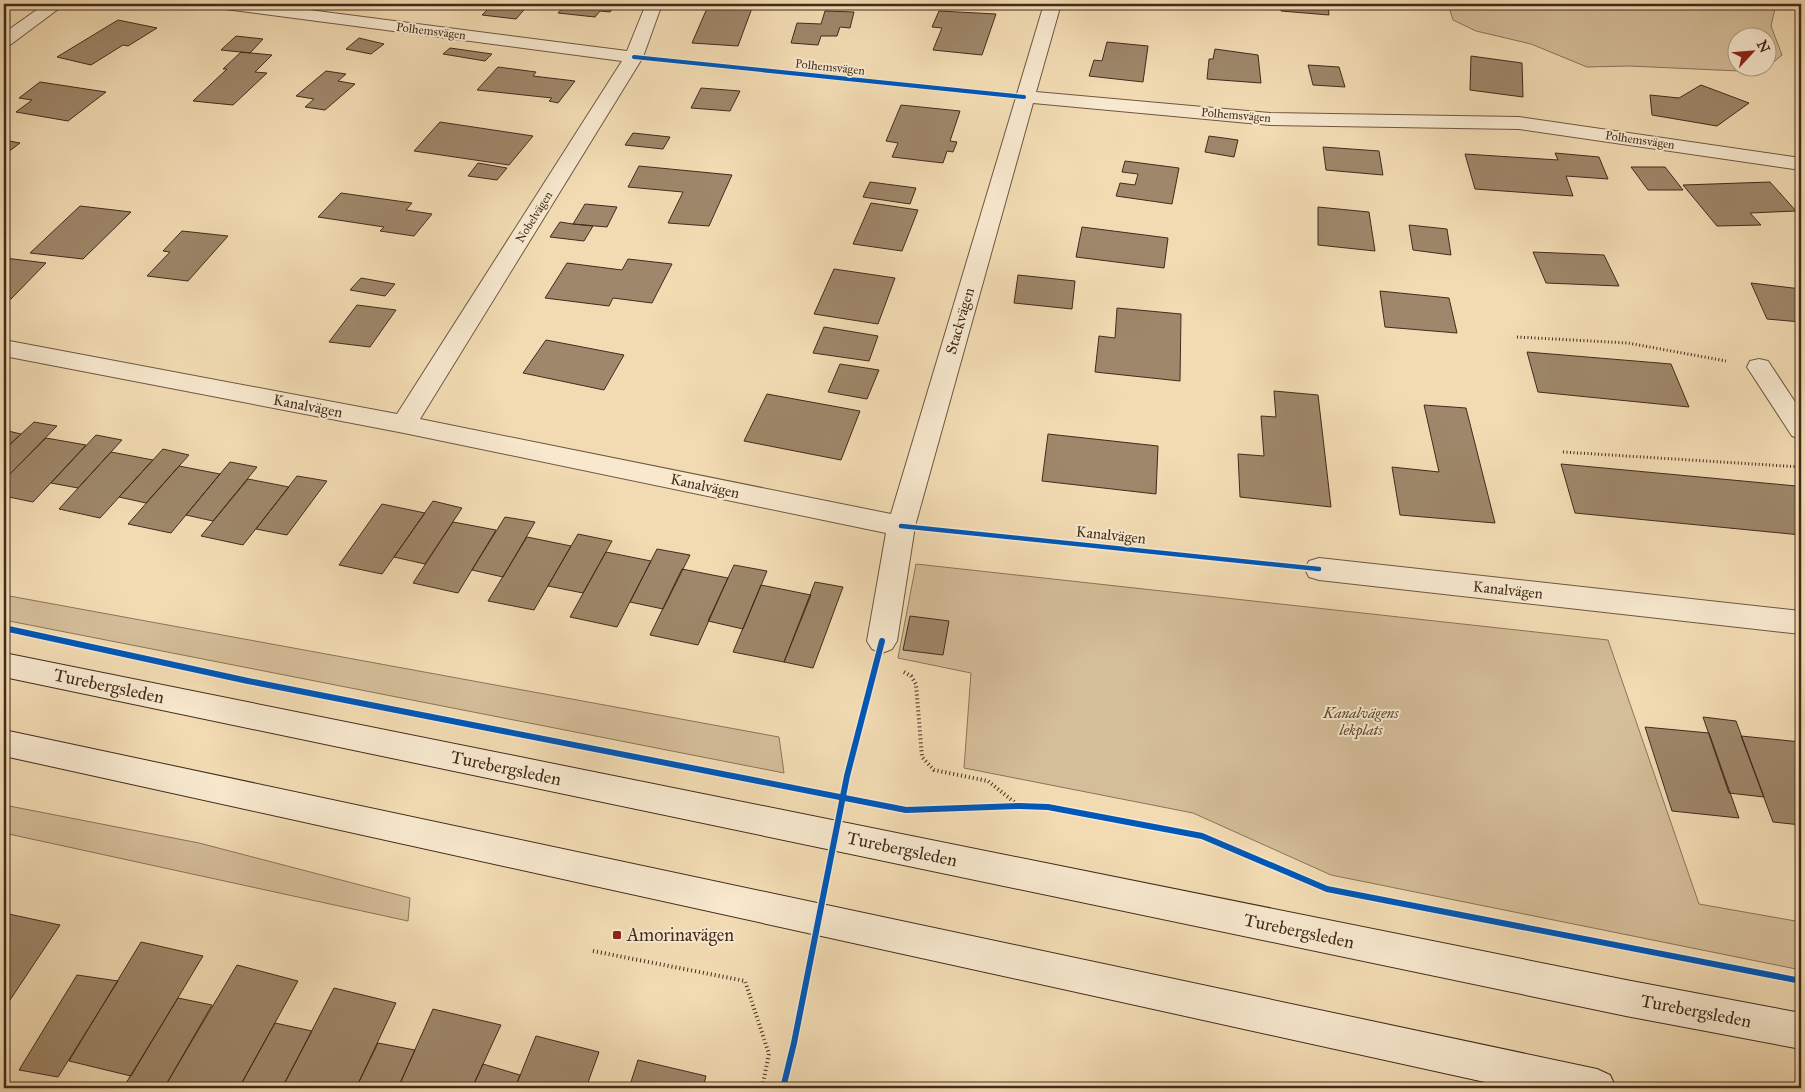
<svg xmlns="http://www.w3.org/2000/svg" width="1805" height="1092" viewBox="0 0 1805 1092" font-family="'IM FELL Great Primer',serif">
<rect width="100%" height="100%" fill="#f2dbb3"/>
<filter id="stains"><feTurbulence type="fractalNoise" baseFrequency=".004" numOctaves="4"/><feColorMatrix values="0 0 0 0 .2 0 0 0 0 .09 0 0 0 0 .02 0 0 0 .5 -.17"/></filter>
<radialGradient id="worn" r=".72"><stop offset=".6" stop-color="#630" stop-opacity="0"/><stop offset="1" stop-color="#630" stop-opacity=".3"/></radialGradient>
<path fill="#d4bd99" stroke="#8b745a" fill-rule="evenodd" d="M1448 4H1776L1771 26 1782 55 1762 72 1629 66 1587 67 1531 44 1476 31 1453 20ZM1738 38H1768V68H1738Z
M916 564 1608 640 1699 904 1801 922V970L1331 875 1193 813 964 768 971 673 898 658Z
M4 595 779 737 784 773 4 620Z
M4 805 199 843 410 898 408 921 4 833Z"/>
<path fill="#9e876a" stroke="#422b1b" d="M493 4H529L516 19 482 15Z
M566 4H616L610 12 600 11 595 17 558 13Z
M1125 4H1170L1169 8Z
M1281 4H1328L1329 15 1281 11Z
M708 6 752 8 738 46 692 43Z
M825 11 854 12 850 28 840 27 837 36H821L818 45 791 43 797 23 821 24Z
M939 11 996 14 982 55 933 50 942 28 932 27Z
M118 20 157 28 128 46 123 45 91 65 57 57Z
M236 36 263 39 250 53 221 50Z
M359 38 384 44 371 54 346 49Z
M1107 42 1148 46 1143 82 1089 76 1094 60 1102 61Z
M450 48 492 54 485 61 443 54Z
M1215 49 1258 55 1261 83 1207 79 1209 59H1213Z
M241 52 272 55 255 72 267 73 233 105 193 101 227 69H223Z
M1471 56 1522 63 1523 97 1470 90Z
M1308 65 1339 67 1345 87 1313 85Z
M498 67 536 72 533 76 575 81 558 103 549 101 552 98 477 90Z
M326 71 346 74 338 81 355 84 325 110 305 107 314 99 296 96Z
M40 82 106 92 68 121 16 112 32 100 19 98Z
M1701 85 1749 103 1717 126 1652 115 1650 95 1679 98Z
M701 88 740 91 730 111 691 108Z
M901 105 960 111 950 141 957 142 953 152 947 151 943 163 892 157 898 143 886 141Z
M440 122 533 136 509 165 414 151Z
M633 133 670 137 663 149 625 145Z
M1209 136 1238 140 1234 157 1205 152Z
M4 140 20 143 4 155Z
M1323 147 1379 151 1383 175 1326 170Z
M1555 153 1599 157 1608 179 1566 176 1573 196 1475 189 1465 154 1558 160Z
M1125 161 1179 168 1172 204 1116 196 1120 183 1135 185 1138 174 1122 172Z
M478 163 507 168 497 180 468 176Z
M639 166 732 175 709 226 668 223 683 192 628 187Z
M1631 167H1665L1683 190H1648Z
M870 182 916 188 910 204 863 197Z
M1770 182 1796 211 1750 213 1761 225 1717 226 1683 185Z
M341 193 412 203 406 210 432 214 414 236 380 231 384 227 318 217Z
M871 203 918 210 902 251 853 244Z
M585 204 617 207 607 227 573 224Z
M80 206 131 212 83 259 30 253Z
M1318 207 1369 212 1375 251 1318 245Z
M560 222 573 224 593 226 584 241 550 237Z
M1409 225 1447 229 1451 255 1413 250Z
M1082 227 1168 238 1164 268 1076 257Z
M182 231 228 236 188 281 147 276 170 252 163 251Z
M1533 252 1604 255 1619 286 1546 283Z
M5 258 46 263 11 299 4 298Z
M628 259 672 264 652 303 613 298 609 306 545 298 567 263 622 270Z
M834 269 895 278 878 324 814 314Z
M1018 275 1075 281 1072 309 1014 303Z
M361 278 395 284 385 296 350 290Z
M1751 283 1801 289V322L1767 319Z
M1380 291 1449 298 1457 333 1385 327Z
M357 305 396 310 370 347 329 342Z
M1117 308 1181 314 1180 381 1095 372 1099 336 1115 338Z
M824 327 878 336 869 361 813 353Z
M546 340 624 355 604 390 523 373Z
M1527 352 1671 364 1689 407 1538 392Z
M840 364 879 370 867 399 828 392Z
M1274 391 1318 395 1331 507 1240 497 1238 454 1264 456 1261 416 1276 417Z
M767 394 860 411 841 460 744 441Z
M1424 405 1466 408 1495 523 1400 515 1392 467 1439 472Z
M34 422 57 426 10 474 4 472V450Z
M4 430 21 434 4 450Z
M1048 434 1158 446 1156 494 1042 481Z
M96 435 122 440 78 488 51 483Z
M46 438 86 445 33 502 4 496V480Z
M163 449 189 455 146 503 119 497Z
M111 452 153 460 100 518 59 509Z
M230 462 257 467 213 521 186 515Z
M1561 464 1796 486 1801 497V535L1575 513Z
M179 466 220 474 171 533 128 524Z
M297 476 327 481 287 535 256 529Z
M248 479 289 487 243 545 201 536Z
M433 501 462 508 425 564 394 557Z
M382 504 425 513 382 574 339 565Z
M505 517 535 522 503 577 472 570Z
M453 522 496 530 458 593 413 583Z
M578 534 612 541 583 593 548 586Z
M527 537 571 546 534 610 488 601Z
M657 549 690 555 663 609 630 602Z
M606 552 651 561 617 627 570 617Z
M734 565 767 571 743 629 708 621Z
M682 569 728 578 698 645 650 635Z
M815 582 843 587 813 668 784 662Z
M761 585 811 595 784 662 733 652Z
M910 616 949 621 943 655 903 650Z
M1703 717 1736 721 1764 797 1729 793Z
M1645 727 1709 733 1739 818 1672 811Z
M1741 736 1801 742V825L1773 822Z
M4 913 60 925 4 1009Z
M141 942 203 956 131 1076 69 1061Z
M237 965 298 981 239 1088H164Z
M77 975 118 981 58 1077 19 1070Z
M334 988 396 1003 356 1088H282Z
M178 998 212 1005 164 1088H123Z
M433 1009 501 1025 472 1088H398Z
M275 1023 312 1031 282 1088H239Z
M536 1036 599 1052 586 1088H515Z
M378 1043 415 1050 398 1088H356Z
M638 1060 706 1076 703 1088H629Z
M483 1064 520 1075 515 1088H472Z"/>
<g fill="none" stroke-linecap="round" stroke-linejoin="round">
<defs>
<path id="minor" d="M45 4H65L10 45 4 46V33Z
M216 4H263L627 51 646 4H662L643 57 420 419 891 514 1044 4H1061L1036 92 1270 113 1519 117 1801 158V170L1519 129 1270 125 1033 103 915 526 897 641 892 649 882 653 872 649 867 641 886 533 404 433 4 356V340L397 414 622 61 225 9 219 8Z
M1759 359 1768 361 1801 411V439L1792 436 1747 367 1750 361Z
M1319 558 1801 611V634L1319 580 1309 577 1305 569 1309 561Z"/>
<path id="secondary" d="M4 653 1626 980 1801 1013V1049L1626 1016 4 677Z
M4 730 1597 1069 1610 1075 1616 1088H1512L4 756Z"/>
</defs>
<use href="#minor" stroke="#6e5741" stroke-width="2"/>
<use href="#secondary" stroke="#422b1b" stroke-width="2"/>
<path stroke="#422b1b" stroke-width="3" stroke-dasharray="1 2.5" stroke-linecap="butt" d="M1517 337 1628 343 1726 361
M1563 452 1801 467"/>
<path stroke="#422b1b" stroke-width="4" stroke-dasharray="1 3" stroke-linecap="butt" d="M904 672 911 676 916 684 922 757 934 770 988 781 1019 806
M593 951 745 981 769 1054 762 1088"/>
<use href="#minor" fill="#f7e8ce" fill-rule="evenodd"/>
<use href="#secondary" fill="#f7e8ce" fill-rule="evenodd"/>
<defs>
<path id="cycleway-far2" d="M634 57 1024 97"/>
<path id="cycleway-far1" d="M901 526 1319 569
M4 628 8 629"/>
<path id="cycleway" d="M4 628 248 681 906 810 1019 806 1048 807 1202 836 1327 889 1801 981
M783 1088 794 1043 847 776 882 641"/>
</defs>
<use href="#cycleway-far2" stroke="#f7e8ce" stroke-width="6"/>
<use href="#cycleway-far1" stroke="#f7e8ce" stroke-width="8"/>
<use href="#cycleway" stroke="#f7e8ce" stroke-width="9"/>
<use href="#cycleway-far2" stroke="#0057b8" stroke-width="4"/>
<use href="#cycleway-far1" stroke="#0057b8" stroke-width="4.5"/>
<use href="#cycleway" stroke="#0057b8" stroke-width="6"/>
</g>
<rect fill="#8f2418" stroke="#f7e8ce" stroke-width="2" x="612" y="930" width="10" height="10" rx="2.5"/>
<g text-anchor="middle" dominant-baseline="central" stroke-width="4" stroke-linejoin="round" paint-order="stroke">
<g font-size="12" fill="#422b1b" stroke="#f7e8ce">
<text transform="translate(431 31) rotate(7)">Polhemsvägen</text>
<text transform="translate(830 67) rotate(6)">Polhemsvägen</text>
<text transform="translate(1236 115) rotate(5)">Polhemsvägen</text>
<text transform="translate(1640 140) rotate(8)">Polhemsvägen</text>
<text transform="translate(534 217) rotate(-58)">Nobelvägen</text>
</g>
<g font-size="15" fill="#422b1b" stroke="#f7e8ce">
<text transform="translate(960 321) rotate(-74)">Stackvägen</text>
<text transform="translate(308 406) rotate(11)">Kanalvägen</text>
<text transform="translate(705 486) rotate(12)">Kanalvägen</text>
<text transform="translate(1111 535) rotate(6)">Kanalvägen</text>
<text transform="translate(1508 590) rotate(6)">Kanalvägen</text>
</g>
<g font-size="15" font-style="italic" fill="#5f4834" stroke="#f7e8ce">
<text x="1361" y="713">Kanalvägens<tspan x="1361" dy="17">lekplats</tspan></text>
</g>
<g font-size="18" fill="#422b1b" stroke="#f7e8ce">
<text transform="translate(109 686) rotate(12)">Turebergsleden</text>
<text transform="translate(506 768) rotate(12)">Turebergsleden</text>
<text transform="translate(902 849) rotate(12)">Turebergsleden</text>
<text transform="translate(1299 931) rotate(12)">Turebergsleden</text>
<text transform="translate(1696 1011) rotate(11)">Turebergsleden</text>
</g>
<g font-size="18" fill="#422b1b" stroke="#f7e8ce" text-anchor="start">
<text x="627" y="935">Amorinavägen</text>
</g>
</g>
<rect width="1805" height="1092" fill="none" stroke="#f2dbb3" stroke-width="20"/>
<rect x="5" y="5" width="1795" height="1082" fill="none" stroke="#422b1b" stroke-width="2.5"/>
<rect x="10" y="10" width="1785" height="1072" fill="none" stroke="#422b1b"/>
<g transform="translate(1752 52) rotate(64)"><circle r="24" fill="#f7e8ce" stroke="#af9c86"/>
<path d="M0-4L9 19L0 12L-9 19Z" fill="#8f2418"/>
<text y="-8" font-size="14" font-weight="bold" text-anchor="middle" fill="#422b1b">N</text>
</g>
<rect width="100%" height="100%" filter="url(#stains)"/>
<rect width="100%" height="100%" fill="url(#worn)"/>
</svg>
